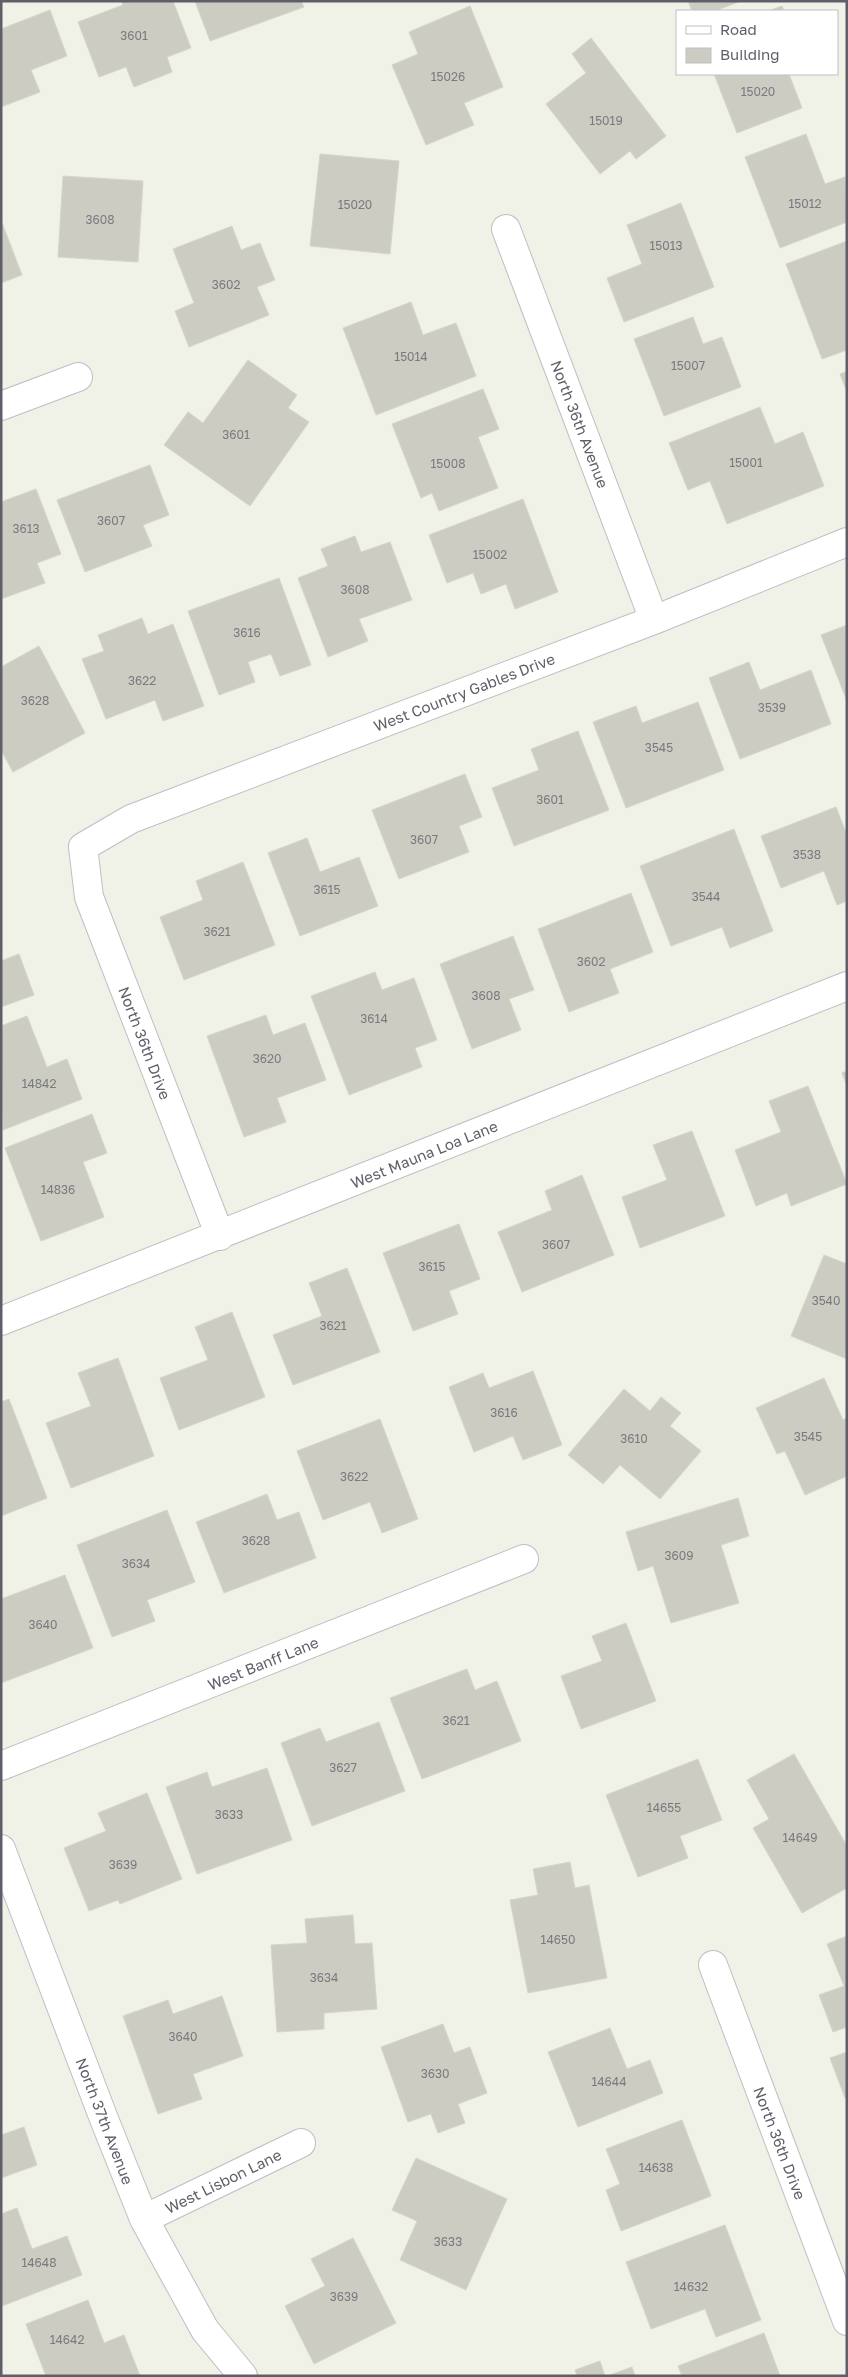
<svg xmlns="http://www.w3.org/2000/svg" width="848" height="2377" viewBox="0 0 848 2377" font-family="'Golos Text',sans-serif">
<rect width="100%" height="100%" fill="#f0f1e7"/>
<path fill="#ccccc3" stroke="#d6d6c5" d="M121 1H173L191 48 167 57 172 72 134 87 126 67 99 77 78 22 123 5Z
M195 1H301L304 7 210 41Z
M688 1H741L715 11H692Z
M470 6 503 87 464 103 474 125 426 145 392 65 418 54 409 32Z
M782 6 784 11H768Z
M50 10 67 56 31 70 40 92 1 107V29Z
M591 38 666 136 636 159 630 151 600 174 546 104 586 73 572 54Z
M714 74H789L802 108 737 133Z
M806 134 825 184 845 177 847 222 780 248 745 157Z
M320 154 399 161 390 254 310 246Z
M63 176 143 181 138 262 58 257Z
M681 203 714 287 624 322 607 278 642 264 627 225Z
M1 220 22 275 1 283Z
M232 226 241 250 260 243 275 280 257 287 269 315 189 347 175 311 194 303 173 249Z
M847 241V350L822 359 786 264Z
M411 302 423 335 456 323 476 376 376 415 343 328Z
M693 317 703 344 722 337 741 387 664 416 634 339Z
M248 360 297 395 288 408 309 422 250 506 164 445 188 412 203 423Z
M847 371V392L840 374Z
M483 389 499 429 478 437 498 488 439 511 432 493 421 498 392 424Z
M760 407 775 444 803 432 824 486 727 524 710 481 688 490 669 443Z
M150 465 169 515 143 525 152 546 85 572 57 500Z
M36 489 61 554 37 563 45 583 1 599V502Z
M523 499 558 592 515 609 506 584 481 594 473 573 447 583 429 535Z
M355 536 361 552 390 542 412 600 359 619 368 641 328 657 298 578 328 566 321 549Z
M279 578 311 665 280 676 271 654 248 662 255 682 219 695 188 611Z
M142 618 148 634 173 624 204 706 163 721 155 700 106 719 82 659 104 651 98 635Z
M847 625V701L821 635Z
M39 646 85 733 13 772 1 750V667Z
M749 662 760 690 811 670 831 724 740 759 709 678Z
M698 702 724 770 626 808 593 722 636 706 642 723Z
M578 731 609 810 514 846 492 788 539 770 531 749Z
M465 774 482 817 459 826 469 852 399 879 372 810Z
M836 807 847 835V901L837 905 824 871 781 888 761 836Z
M734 829 773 931 730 948 722 927 671 946 640 866Z
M307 838 320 872 359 857 378 906 300 936 268 853Z
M243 862 275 945 184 980 160 917 203 900 196 881Z
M631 893 653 952 610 969 619 993 569 1012 538 929Z
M513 936 534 990 509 999 521 1030 472 1049 440 964Z
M19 954 34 995 1 1007V961Z
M375 972 382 990 414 978 437 1040 415 1048 422 1067 349 1095 311 996Z
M266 1015 273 1035 305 1023 326 1080 277 1098 286 1122 244 1137 207 1036Z
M27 1016 47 1067 67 1059 82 1099 3 1130 1 1026Z
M847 1071V1086L842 1073Z
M808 1086 847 1184 791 1206 787 1193 756 1206 735 1150 781 1132 769 1101Z
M92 1114 107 1153 83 1162 104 1217 41 1241 5 1148Z
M692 1131 725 1216 640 1248 622 1197 667 1180 653 1145Z
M582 1175 614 1255 522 1292 498 1232 552 1210 545 1191Z
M459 1224 480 1279 449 1291 458 1314 413 1331 383 1253Z
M824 1255 847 1264V1359L791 1336Z
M347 1268 380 1352 293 1385 273 1335 322 1316 309 1283Z
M232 1312 265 1397 179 1430 160 1378 208 1360 195 1327Z
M118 1358 154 1456 71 1488 46 1423 91 1406 78 1373Z
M533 1371 562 1445 523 1460 513 1436 474 1452 449 1387 483 1373 489 1388Z
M824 1378 843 1420 847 1418V1476L805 1495 785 1451 777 1454 756 1408Z
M624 1389 650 1411 661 1397 681 1413 670 1426 701 1451 660 1499 620 1465 603 1484 568 1455Z
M9 1399 47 1498 1 1516V1402Z
M380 1419 418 1519 382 1533 370 1502 323 1520 297 1451Z
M267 1494 277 1520 299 1512 316 1558 224 1593 196 1522Z
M738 1498 749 1536 721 1545 739 1603 671 1623 653 1566 638 1571 626 1532Z
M167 1510 195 1582 147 1600 155 1621 112 1637 77 1545Z
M65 1575 93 1648 1 1683V1599Z
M626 1623 656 1701 581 1729 561 1676 602 1661 592 1636Z
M467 1669 475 1690 497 1681 521 1741 422 1779 390 1698Z
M379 1722 405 1791 312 1826 281 1743 320 1728 326 1742Z
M794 1754 847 1846V1888L802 1913 753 1828 769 1819 747 1780Z
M698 1759 722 1820 680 1836 688 1858 638 1877 606 1795Z
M267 1768 292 1840 197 1874 166 1787 207 1772 212 1787Z
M147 1793 182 1879 120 1904 118 1900 89 1911 64 1848 106 1831 98 1813Z
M570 1862 575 1888 589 1885 607 1978 528 1993 510 1900 538 1895 533 1869Z
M353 1915 355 1944 372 1943 377 2009 324 2013V2029L277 2032 271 1945 307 1943 305 1919Z
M847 1936V2027L833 2032 819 1995 844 1986 827 1944Z
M222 1996 243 2056 193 2074 202 2099 158 2114 123 2016 168 2000 173 2014Z
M443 2024 454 2053 470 2047 487 2093 458 2104 465 2123 438 2133 431 2114 408 2122 381 2047Z
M610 2028 627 2069 650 2060 663 2093 578 2127 548 2052Z
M847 2052V2097L845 2098 830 2058Z
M682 2120 711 2196 621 2231 606 2190 620 2184 606 2149Z
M24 2127 37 2165 1 2178V2135Z
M416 2158 507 2199 466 2290 400 2260 417 2221 392 2210Z
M17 2208 32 2249 67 2236 82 2275 2 2306 1 2214Z
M725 2225 761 2320 716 2337 705 2309 651 2329 626 2262Z
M353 2238 396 2323 314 2364 285 2306 325 2286 311 2259Z
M88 2300 104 2343 124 2335 140 2376H46L26 2324Z
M764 2333 780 2376H682L678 2366Z
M600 2361 605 2376H577L575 2370Z
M632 2367 635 2376H607Z"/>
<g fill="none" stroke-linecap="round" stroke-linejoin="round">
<defs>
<path id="street" d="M506 229 654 620
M1 406 78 377
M220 1236 89 897 83 847 131 819 654 620 847 542
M1 1321 847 986
M1 1766 524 1559
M1 1849 104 2119 144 2219 205 2330 243 2376
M713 1965 847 2321
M144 2219 301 2143"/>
</defs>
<use href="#street" stroke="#bebec6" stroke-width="30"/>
<use href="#street" stroke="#fff" stroke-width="28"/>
</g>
<g text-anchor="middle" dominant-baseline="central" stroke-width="4.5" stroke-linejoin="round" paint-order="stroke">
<g font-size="12" fill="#7a7a7f">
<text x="134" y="35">3601</text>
<text x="448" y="76">15026</text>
<text x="758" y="91">15020</text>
<text x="606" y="120">15019</text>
<text x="805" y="203">15012</text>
<text x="355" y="204">15020</text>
<text x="100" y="219">3608</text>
<text x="666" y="245">15013</text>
<text x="226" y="284">3602</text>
<text x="411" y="356">15014</text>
<text x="688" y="365">15007</text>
<text x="236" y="434">3601</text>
<text x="746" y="462">15001</text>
<text x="448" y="463">15008</text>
<text x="111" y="520">3607</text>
<text x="26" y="528">3613</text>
<text x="490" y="554">15002</text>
<text x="355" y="589">3608</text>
<text x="247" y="632">3616</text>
<text x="142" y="680">3622</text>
<text x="35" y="700">3628</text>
<text x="772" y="707">3539</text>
<text x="659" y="747">3545</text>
<text x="550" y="799">3601</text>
<text x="424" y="839">3607</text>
<text x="807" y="854">3538</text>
<text x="327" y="889">3615</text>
<text x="706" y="896">3544</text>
<text x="217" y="931">3621</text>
<text x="591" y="961">3602</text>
<text x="486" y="995">3608</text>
<text x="374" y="1018">3614</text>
<text x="267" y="1058">3620</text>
<text x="39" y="1083">14842</text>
<text x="58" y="1189">14836</text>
<text x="556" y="1244">3607</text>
<text x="432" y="1266">3615</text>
<text x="826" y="1300">3540</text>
<text x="333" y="1325">3621</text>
<text x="504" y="1412">3616</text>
<text x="808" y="1436">3545</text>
<text x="634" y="1438">3610</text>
<text x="354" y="1476">3622</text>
<text x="256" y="1540">3628</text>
<text x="679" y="1555">3609</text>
<text x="136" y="1563">3634</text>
<text x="43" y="1624">3640</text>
<text x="456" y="1720">3621</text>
<text x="343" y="1767">3627</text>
<text x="664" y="1807">14655</text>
<text x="229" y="1814">3633</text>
<text x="800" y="1837">14649</text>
<text x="123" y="1864">3639</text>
<text x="558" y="1939">14650</text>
<text x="324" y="1977">3634</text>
<text x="183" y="2036">3640</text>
<text x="435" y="2073">3630</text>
<text x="609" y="2081">14644</text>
<text x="656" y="2167">14638</text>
<text x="448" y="2241">3633</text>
<text x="39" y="2262">14648</text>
<text x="691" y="2286">14632</text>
<text x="344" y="2296">3639</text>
<text x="67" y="2339">14642</text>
</g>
<g font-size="15" fill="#5e5f68" stroke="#fff">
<text transform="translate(580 424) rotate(69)">North 36th Avenue</text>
<text transform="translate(464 692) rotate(-21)">West Country Gables Drive</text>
<text transform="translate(145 1043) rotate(69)">North 36th Drive</text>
<text transform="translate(424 1154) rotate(-22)">West Mauna Loa Lane</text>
<text transform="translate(263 1663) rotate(-22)">West Banff Lane</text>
<text transform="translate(105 2121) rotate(69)">North 37th Avenue</text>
<text transform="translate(780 2143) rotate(69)">North 36th Drive</text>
<text transform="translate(223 2181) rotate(-26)">West Lisbon Lane</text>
</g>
</g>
<rect width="848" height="2377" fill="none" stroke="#5e5f68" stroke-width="5"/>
<rect x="676" y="10" width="162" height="65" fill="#ffffff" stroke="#bfbfc3"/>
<rect x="686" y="26" width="25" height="8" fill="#ffffff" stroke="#bfbfc3"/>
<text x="720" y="35" font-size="15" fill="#5e5f68">Road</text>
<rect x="686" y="48" width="25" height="15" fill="#ccccc3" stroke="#bfbfc3"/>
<text x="720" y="60" font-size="15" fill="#5e5f68">Building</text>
</svg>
